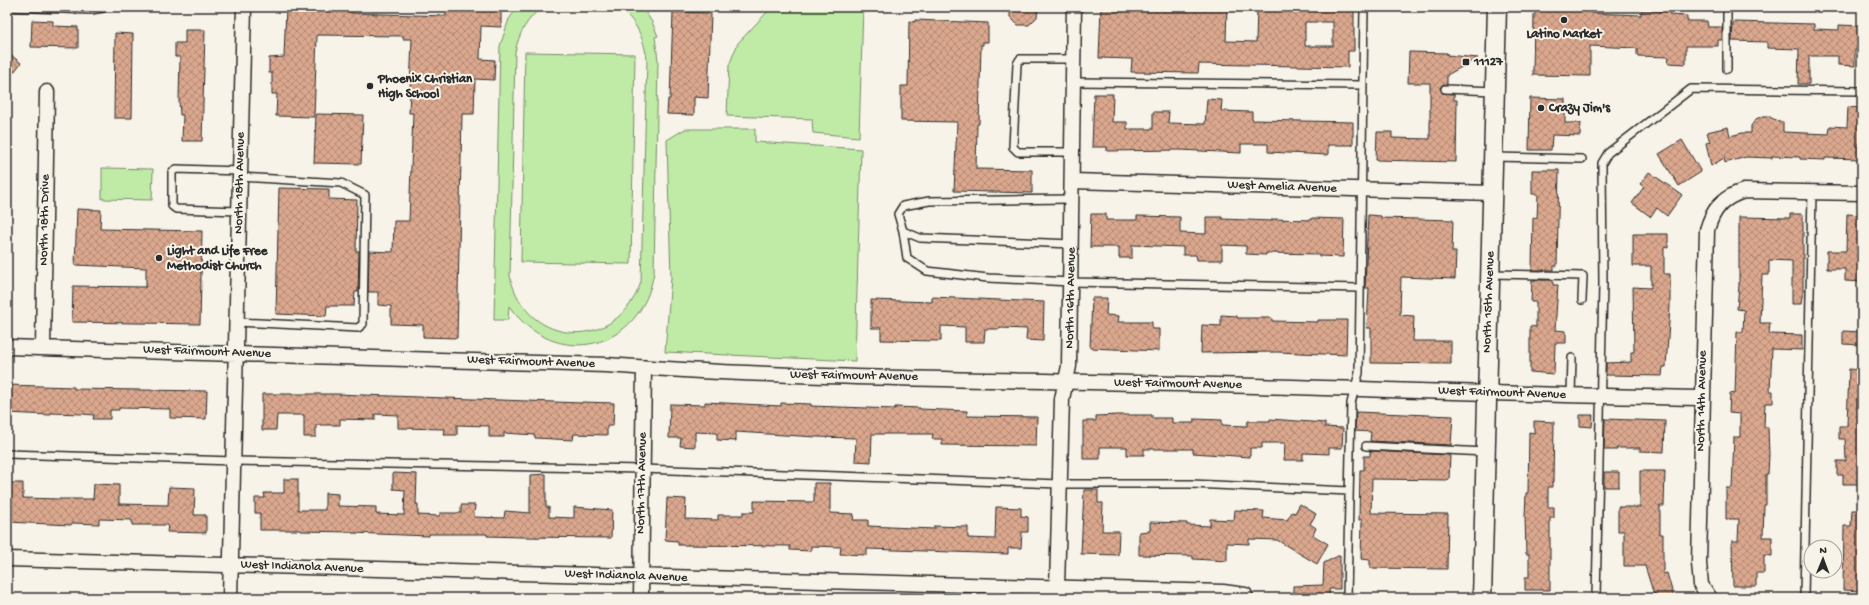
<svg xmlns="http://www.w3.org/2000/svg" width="1869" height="605" viewBox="0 0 1869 605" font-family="'Gochi Hand',sans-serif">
<defs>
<pattern id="building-cross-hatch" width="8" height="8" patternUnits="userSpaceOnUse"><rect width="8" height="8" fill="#dba88e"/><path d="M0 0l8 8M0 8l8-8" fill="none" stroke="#b28974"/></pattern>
</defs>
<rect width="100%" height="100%" fill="#f7f3e8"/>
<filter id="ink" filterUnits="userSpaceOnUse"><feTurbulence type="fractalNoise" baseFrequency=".025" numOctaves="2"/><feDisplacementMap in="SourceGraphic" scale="8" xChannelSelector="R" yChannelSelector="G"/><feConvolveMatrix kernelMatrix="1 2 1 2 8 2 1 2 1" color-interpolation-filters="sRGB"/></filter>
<g filter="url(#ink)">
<path fill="#c0eba7" stroke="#768b69" d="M518 7H542C527 19 519 33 515 52L510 276C526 349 618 352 641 282L647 60C644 38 636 20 618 7H642L652 22 658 36 655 37 658 60 654 272C642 351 555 371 509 306L508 320H494L500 46 509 19Z
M772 7H863L859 137 813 133 812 119 727 116 729 65 738 43Z
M525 52 635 54 631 264 521 262Z
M685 129H755V142L861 149 855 361 665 352 671 278 667 140Z
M102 168 153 169 152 200 102 199Z"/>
<path fill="url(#building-cross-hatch)" stroke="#2b2b2b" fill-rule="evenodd" d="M286 7H339L352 8 351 13 446 16V7H501V27L481 26 480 59 495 60 494 80 475 79 474 114H462L457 338 423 337V325L391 324V306L378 305V292H368L369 251 393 252 394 221H409L413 113H409L412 39H403V36L317 35 314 117 276 116 277 94H272V73H269V58L284 57Z
M1010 7H1038L1037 17 1029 25H1018L1010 17Z
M1101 7H1227L1226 41 1256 42 1257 7H1354V51H1348V67L1199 64 1198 73 1131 72 1132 59 1099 58ZM1305 22H1333V46H1305Z
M1543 7 1591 8V13L1641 15V10L1670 11V15L1687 16V21H1707L1708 27H1722V40H1718V46H1686V64L1668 63 1669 57 1637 56V48L1590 46V76L1533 75 1534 14Z
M673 12 711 13 708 98 694 97V115L667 114 668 99H670Z
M32 20 53 21V26L78 27V48L31 47Z
M915 20 988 23V42H983V45H981L979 124H977L976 169 1032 170V193L954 191 957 122 901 121V86H908L909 21 915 22Z
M1733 22 1814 24V29L1839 30V25L1862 26V50H1855V66L1838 65V56H1809V84H1798L1799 49 1767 48V42L1732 41Z
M185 30H205L202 141H182L183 115H180L179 100 180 57H175V43H185Z
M115 33 133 34 132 118H114Z
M7 52 21 63 7 81Z
M1409 52 1447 53V55L1478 58 1447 75V84L1442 85 1440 88 1443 93 1454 94V100H1457L1456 162 1376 160 1377 132H1392V138L1430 139V83H1408Z
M1094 94H1113L1112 122H1127V129H1153V112H1169L1168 123 1205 124 1207 99 1222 100 1221 111 1252 112V120L1353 122V145H1328V155L1268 152V144H1241V153L1180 150 1107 151V147H1092Z
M1530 98 1565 99V123H1581L1580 136 1552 135 1551 150H1529Z
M1848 107 1862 108V159L1825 158V160L1800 159V157L1772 156V158L1746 157 1725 163 1724 158 1711 166 1706 143 1710 142 1707 132 1728 127 1730 136 1742 133H1751V126L1756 119 1763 116H1768L1779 122H1783V132L1829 134 1830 126 1847 127Z
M316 114 363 115 361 164 314 163Z
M1682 140 1701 172 1679 186 1659 154Z
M1532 170H1559L1557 266H1554V270H1532L1533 217 1537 218 1538 194H1532Z
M1649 172 1682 195 1667 216 1657 208 1651 217 1632 203 1644 187 1640 184Z
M279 188 329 189V199L357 200 356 251H359L358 292H355L354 306H327L326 316 276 314Z
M77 209 101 210 100 229 202 231 200 324 72 322 73 286 146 287V268L75 265Z
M1091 214H1106V220H1137V216L1180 217V233L1206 234V217H1222V219L1272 221V219L1312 220V218L1344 219 1343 257 1319 256V254L1266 253V255L1246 254V246L1222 245V260H1197L1196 255H1183V247L1132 245V258H1119V247H1090Z
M1790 214H1803V296H1802L1801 304H1792V261L1769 260V275H1762L1760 323H1770L1769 334 1802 335V350L1772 349 1770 391H1773V403H1765L1764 427H1768L1769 455 1768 474H1766V505H1764L1763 537H1772V556L1764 555V573H1756V586H1733L1732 541H1738L1739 519H1726V488H1732L1734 437H1740V414L1729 413 1730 393 1735 394 1737 332H1743L1744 310 1737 309 1739 285V217L1790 218Z
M1847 214 1862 215V282L1845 281V269H1827V251H1846Z
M1368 215 1381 216V218L1453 220 1452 252H1456L1455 279 1401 277 1400 315 1414 316 1413 341H1451V364L1371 363V328H1367L1369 288H1365Z
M1633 234H1668V248L1664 247V274H1670V307L1666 367H1663L1662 376 1606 375V363L1631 362V352H1634L1633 287 1651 288V266H1633Z
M1532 280H1553V285H1558L1555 330 1566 331V343H1555L1554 374 1530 372V326L1536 327V302H1531Z
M932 297 1044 302 1043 341 1026 340 1027 329 1000 328V329H985L984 342H965V327L941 326V341L881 340V328H871V300L932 302Z
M1092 298H1107L1106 315 1119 316 1118 322H1152V329H1159V351L1090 348Z
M1221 315 1237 316V318H1272V321L1318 322V320H1347L1346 355 1277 352 1201 353 1202 325 1221 326Z
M1843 331 1862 332V345L1843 344Z
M1849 369 1862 370V484H1843V475H1837V461H1846L1845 439H1839V426H1847Z
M7 385 74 387V389L207 391 206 419 170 418V409L119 408V410H110V419H93L94 415 83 414 50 413V415L7 413Z
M262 394H336L582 403V402L614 403 613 426H607V435L574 434 573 440 535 438V435L504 433V437H489V426L457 425V435H444L445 429 398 428V415L375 414V420L340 419V425H316V437H304V415H277L276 430H262Z
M705 402 781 406V403L811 404V406L895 409V407L920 408V409L967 411V416L1037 417 1036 446 942 445V439H932L933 434H872L871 462 855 461 856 438 816 437 736 432V441L717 440V433L695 432V447L680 446 681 438H669L670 404 705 405Z
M1356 412 1453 416 1451 445 1370 441 1371 432 1355 431Z
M1118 415H1152V418H1172V423H1194V419L1222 420V425L1247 426 1248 421H1270V419L1325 423V427L1343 428 1342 448H1329V454L1303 453V460H1284L1285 443H1262V448H1250V457L1193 453V449H1144V455H1127V447H1100V459H1083V421H1096V416Z
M1580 415H1593L1592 427 1580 426Z
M1605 419 1665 421 1664 452 1640 451V448H1617V450H1604Z
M1534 421 1554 422 1553 482H1552V487H1548V507H1554V518H1550V590H1525V577H1529V554H1526L1525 517 1526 493H1528L1529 432 1534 433Z
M1370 451 1450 455 1449 480 1372 479 1371 513 1448 514 1447 569 1370 568V560L1361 559 1362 520H1359L1360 470H1364V456H1370Z
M1640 471H1665L1664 506H1660V534H1663V574L1667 573 1674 598H1655L1645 566H1624V531H1618V507H1640Z
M1604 472H1619V487H1604Z
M393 473 417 474 416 504H418V515L440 516V513H461V505H475L474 517 504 518 505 511 530 513V475L546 474V507H549V517L574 518V507L612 510 611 538 522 537 487 536V534H429V536L352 533V532L301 531V530H260V513H255V498H265L264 493H284V479H298V510H325V493L338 494V506L376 507V514L404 515 405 490 393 489Z
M7 483H23V498L58 499H93L94 484 119 485V504L168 505 169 487 195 488 194 515H206V533L167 532 168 525H132V520L99 519V524L72 523 71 525 7 522Z
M814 483H830V513L854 514 853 520H868V526L934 529V526L968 527V538L995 539 996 507 1021 508V516L1028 517V532H1022L1021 548H1008V554L867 549V555L840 554 841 547 811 546V551L790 550V546L678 545V541L665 540 667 498 686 499 685 519 718 520V515H743V512H754V501L814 502Z
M1084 490H1098V503H1103L1102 531H1119L1118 555 1081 554Z
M1300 504 1316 514 1310 524 1316 528 1313 535 1328 544 1317 564 1277 540 1249 539V544L1227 543V561L1193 559V556L1139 555V532L1150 531V522L1187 523V525L1210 526V519L1234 520 1235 510 1264 511 1263 518 1287 520 1292 512 1295 513Z
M1852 510H1862V591L1843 590 1844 526H1851Z
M1340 555V589H1329L1330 598H1293V586L1323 585 1324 563Z"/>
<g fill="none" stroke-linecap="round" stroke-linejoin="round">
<defs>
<path id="service" d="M7 7 91 10 103 8
M1727 69V7
M1073 82 1362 85
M1445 89 1495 91
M1072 152H1018L1013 147 1017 64 1020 59H1073
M1493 157 1582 159
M239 211 176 209 172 206V172L176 169 240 171
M903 231 907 258 927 271 988 278 1071 282 1359 288
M1072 244 920 238 903 231 898 214 903 206 929 201 1072 199
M1491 274 1583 276 1582 300
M237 322 358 328 363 324 365 195 341 183 239 177
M1571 395 1572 358
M1366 446 1485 452
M7 454 234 461 642 469 1060 484H1191L1349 491
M1347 598 1351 403 1359 373 1364 7
M1596 598 1603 284 1602 163 1608 153 1691 89 1862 91
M1804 598 1812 192"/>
<path id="minor" d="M1072 181 1492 193
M7 347 606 365C781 378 958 379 1134 383 1324 387 1513 395 1702 398
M43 348 47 92
M7 559 1223 592 1245 595 1246 598
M1057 588 1062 399 1069 366 1074 7
M230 598 244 7
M641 598 644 368
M1710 598 1701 585 1699 563 1707 230C1713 209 1723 197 1744 191L1862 193"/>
<path id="tertiary" d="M1482 598 1497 7"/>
</defs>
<use href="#service" stroke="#2b2b2b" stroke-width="10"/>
<use href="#minor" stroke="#2b2b2b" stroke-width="17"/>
<use href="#tertiary" stroke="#2b2b2b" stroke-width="21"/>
<use href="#service" stroke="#f7f3e8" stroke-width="7"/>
<use href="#minor" stroke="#f7f3e8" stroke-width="14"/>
<use href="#tertiary" stroke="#f7f3e8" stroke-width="18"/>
</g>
</g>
<g fill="#2b2b2b" stroke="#f7f3e8" stroke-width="1.5">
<circle cx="1564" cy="20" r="4"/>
<rect x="1462" y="58" width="8" height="8" rx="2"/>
<circle cx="370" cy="86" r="4"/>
<circle cx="1541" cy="108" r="4"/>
<circle cx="159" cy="258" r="4"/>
</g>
<g text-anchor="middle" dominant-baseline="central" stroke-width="4" stroke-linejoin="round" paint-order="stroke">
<g font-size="13" font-weight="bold" fill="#2b2b2b" stroke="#f7f3e8" text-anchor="start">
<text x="1564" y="34" text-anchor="middle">Latino Market</text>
<text x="1474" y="62">11127</text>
<text x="378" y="79">Phoenix Christian<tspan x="378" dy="15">High School</tspan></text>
<text x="1549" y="108">Crazy Jim's</text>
<text x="167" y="251">Light and Life Free<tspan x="167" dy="15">Methodist Church</tspan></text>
</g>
<g font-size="13" fill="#2b2b2b" stroke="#f7f3e8">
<text transform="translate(240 183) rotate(-89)">North 18th Avenue</text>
<text transform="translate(1282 187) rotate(2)">West Amelia Avenue</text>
<text transform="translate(45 220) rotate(-89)">North 18th Drive</text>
<text transform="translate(1071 298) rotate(-89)">North 16th Avenue</text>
<text transform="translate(1489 302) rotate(-88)">North 15th Avenue</text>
<text transform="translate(207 352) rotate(2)">West Fairmount Avenue</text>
<text transform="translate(531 362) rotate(2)">West Fairmount Avenue</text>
<text transform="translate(854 376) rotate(1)">West Fairmount Avenue</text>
<text transform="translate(1178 384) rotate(1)">West Fairmount Avenue</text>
<text transform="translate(1502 393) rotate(2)">West Fairmount Avenue</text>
<text transform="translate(1702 401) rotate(-89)">North 14th Avenue</text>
<text transform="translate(642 483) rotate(-89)">North 17th Avenue</text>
<text transform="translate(302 567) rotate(2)">West Indianola Avenue</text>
<text transform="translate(626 576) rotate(2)">West Indianola Avenue</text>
</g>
</g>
<rect width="1869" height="605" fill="none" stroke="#f7f3e8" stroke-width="24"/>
<rect x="12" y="12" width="1845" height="581" fill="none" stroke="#2b2b2b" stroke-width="1.5" filter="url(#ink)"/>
<g transform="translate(1823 559) rotate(1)"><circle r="19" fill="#f7f3e8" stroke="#a5a39c"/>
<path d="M0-3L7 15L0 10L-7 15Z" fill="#2b2b2b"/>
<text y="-6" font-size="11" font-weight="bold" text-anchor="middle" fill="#2b2b2b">N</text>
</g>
</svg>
